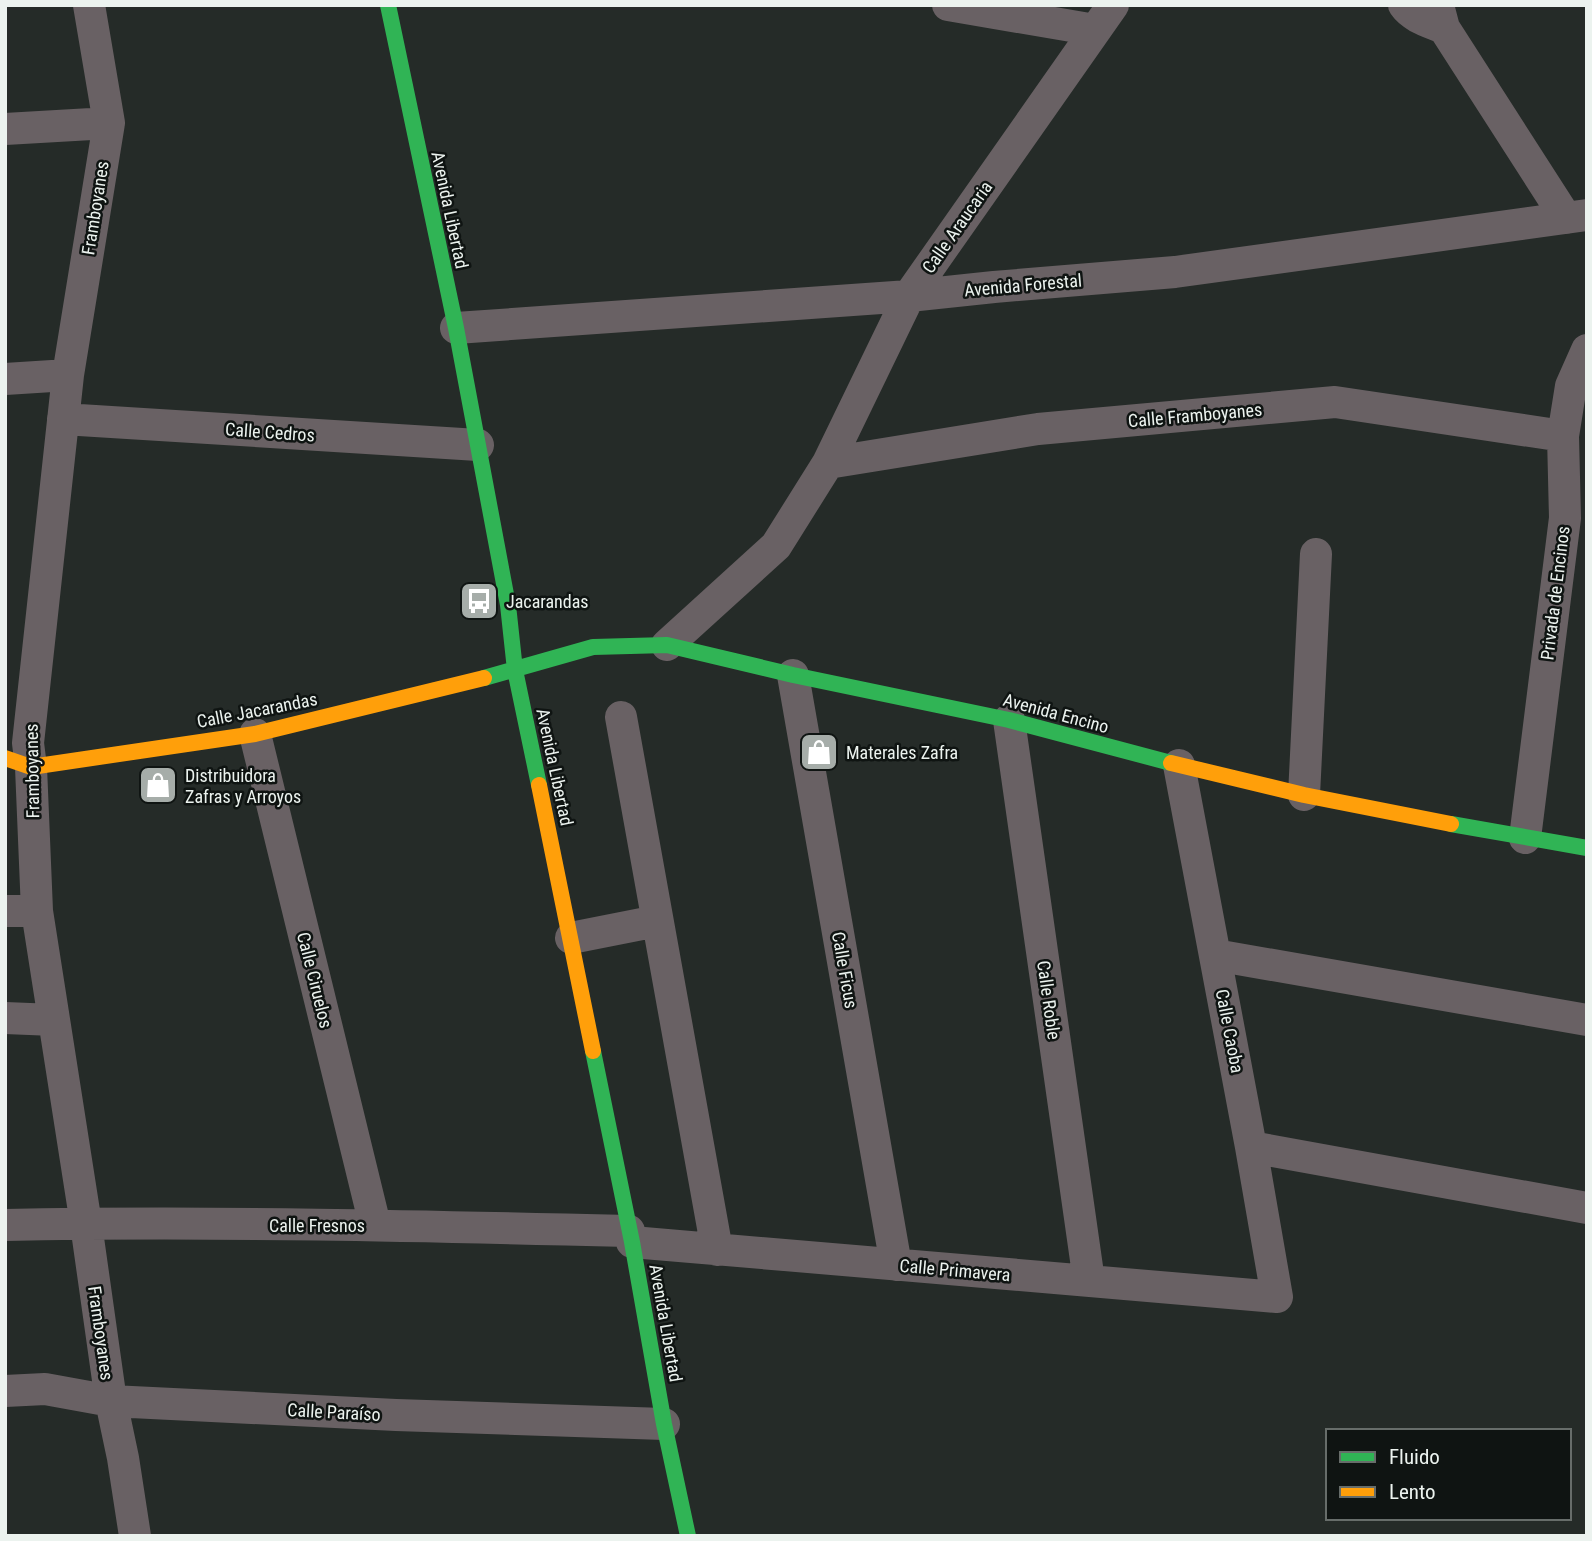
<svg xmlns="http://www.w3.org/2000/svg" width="1592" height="1541" viewBox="0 0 1592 1541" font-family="'Roboto Condensed',sans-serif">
<rect width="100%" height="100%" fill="#252b28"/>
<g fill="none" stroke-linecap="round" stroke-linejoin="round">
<path stroke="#696164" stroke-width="32" d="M89 5 109 123 68 375 28 743 31 767 37 911 86 1224 111 1401 123 1458 135 1536
M948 5 1095 30
M1404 5C1413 18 1430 22 1444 28
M1438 5 1444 28 1566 218
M5 129 109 123
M456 328 909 296 994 287 1175 272 1587 215
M5 379 68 375
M63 419 478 445
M828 463 1038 429 1335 402 1563 436
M667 645 776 546 828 463 909 296 1113 5
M793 675 896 1265
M621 717 717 1250
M1009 720 1089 1281
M255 734 375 1225
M1304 795 1316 554
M1525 838 1565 518 1563 436 1571 386 1587 350
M5 911H37
M571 938 657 921
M1215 955 1587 1020
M5 1018 54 1020
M1251 1147 1587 1208
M5 1225C213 1221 421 1226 629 1231
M632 1242 1277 1297 1251 1147 1179 765
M5 1391 45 1389 111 1401 396 1415 664 1424"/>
<path stroke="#30b455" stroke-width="16" d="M388 5 456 328 508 605 515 670 539 785
M484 678 593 647 667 645 793 675 1009 720 1171 763
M1451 824 1587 848
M593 1051 632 1242 664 1424 688 1536"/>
<path stroke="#ff9f0a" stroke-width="16" d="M5 758 31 767 255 734 484 678
M1171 763 1304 795 1451 824
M539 785 593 1051"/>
</g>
<defs>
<symbol id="bus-square" viewBox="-11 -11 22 22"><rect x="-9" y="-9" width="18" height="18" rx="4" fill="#a6ada9" stroke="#0f1412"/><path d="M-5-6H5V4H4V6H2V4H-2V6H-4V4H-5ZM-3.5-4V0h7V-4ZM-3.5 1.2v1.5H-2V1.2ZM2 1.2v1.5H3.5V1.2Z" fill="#fff"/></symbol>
<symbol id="shop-square" viewBox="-11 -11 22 22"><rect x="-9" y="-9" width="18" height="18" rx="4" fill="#a6ada9" stroke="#0f1412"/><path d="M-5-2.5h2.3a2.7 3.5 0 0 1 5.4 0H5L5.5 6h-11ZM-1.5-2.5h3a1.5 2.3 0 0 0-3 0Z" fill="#fff"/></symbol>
</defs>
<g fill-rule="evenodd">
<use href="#bus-square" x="457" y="579" width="44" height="44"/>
<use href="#shop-square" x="797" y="730" width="44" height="44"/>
<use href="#shop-square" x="136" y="763" width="44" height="44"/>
</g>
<g text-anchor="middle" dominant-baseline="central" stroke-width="5" stroke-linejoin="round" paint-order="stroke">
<g font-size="18" fill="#ecf3ef" stroke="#0f1412">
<text transform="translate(95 208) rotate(-81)">Framboyanes</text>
<text transform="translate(450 210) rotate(78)">Avenida Libertad</text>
<text transform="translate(957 227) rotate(-55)">Calle Araucaria</text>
<text transform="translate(1023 285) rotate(-5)">Avenida Forestal</text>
<text transform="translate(1195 415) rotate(-5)">Calle Framboyanes</text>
<text transform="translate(270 432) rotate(4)">Calle Cedros</text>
<text transform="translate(1555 593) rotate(-83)">Privada de Encinos</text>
<text transform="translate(257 710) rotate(-11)">Calle Jacarandas</text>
<text transform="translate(1056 713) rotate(15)">Avenida Encino</text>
<text transform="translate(555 767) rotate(78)">Avenida Libertad</text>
<text transform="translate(32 771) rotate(-91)">Framboyanes</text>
<text transform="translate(845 970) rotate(80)">Calle Ficus</text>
<text transform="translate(315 980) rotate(76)">Calle Ciruelos</text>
<text transform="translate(1049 1000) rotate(82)">Calle Roble</text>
<text transform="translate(1230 1031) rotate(79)">Calle Caoba</text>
<text x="317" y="1225">Calle Fresnos</text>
<text transform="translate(955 1270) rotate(5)">Calle Primavera</text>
<text transform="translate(666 1323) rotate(80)">Avenida Libertad</text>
<text transform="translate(101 1333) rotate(82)">Framboyanes</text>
<text transform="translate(334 1412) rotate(3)">Calle Paraíso</text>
</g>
<g font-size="18" fill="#ecf3ef" stroke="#0f1412" text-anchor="start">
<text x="506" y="601">Jacarandas</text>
<text x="846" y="752">Materales Zafra</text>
<text x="185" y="775">Distribuidora<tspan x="185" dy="21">Zafras y Arroyos</tspan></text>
</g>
</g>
<rect width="1592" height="1541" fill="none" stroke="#ecf3ef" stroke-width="14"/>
<rect x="1326" y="1429" width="245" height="91" fill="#0f1412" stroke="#676d6a" stroke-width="2"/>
<rect x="1340" y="1452" width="35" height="10" fill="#30b455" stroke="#676d6a" stroke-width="2"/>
<text x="1389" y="1464" font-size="21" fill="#ecf3ef">Fluido</text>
<rect x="1340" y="1487" width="35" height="10" fill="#ff9f0a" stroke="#676d6a" stroke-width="2"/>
<text x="1389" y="1499" font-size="21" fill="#ecf3ef">Lento</text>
</svg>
